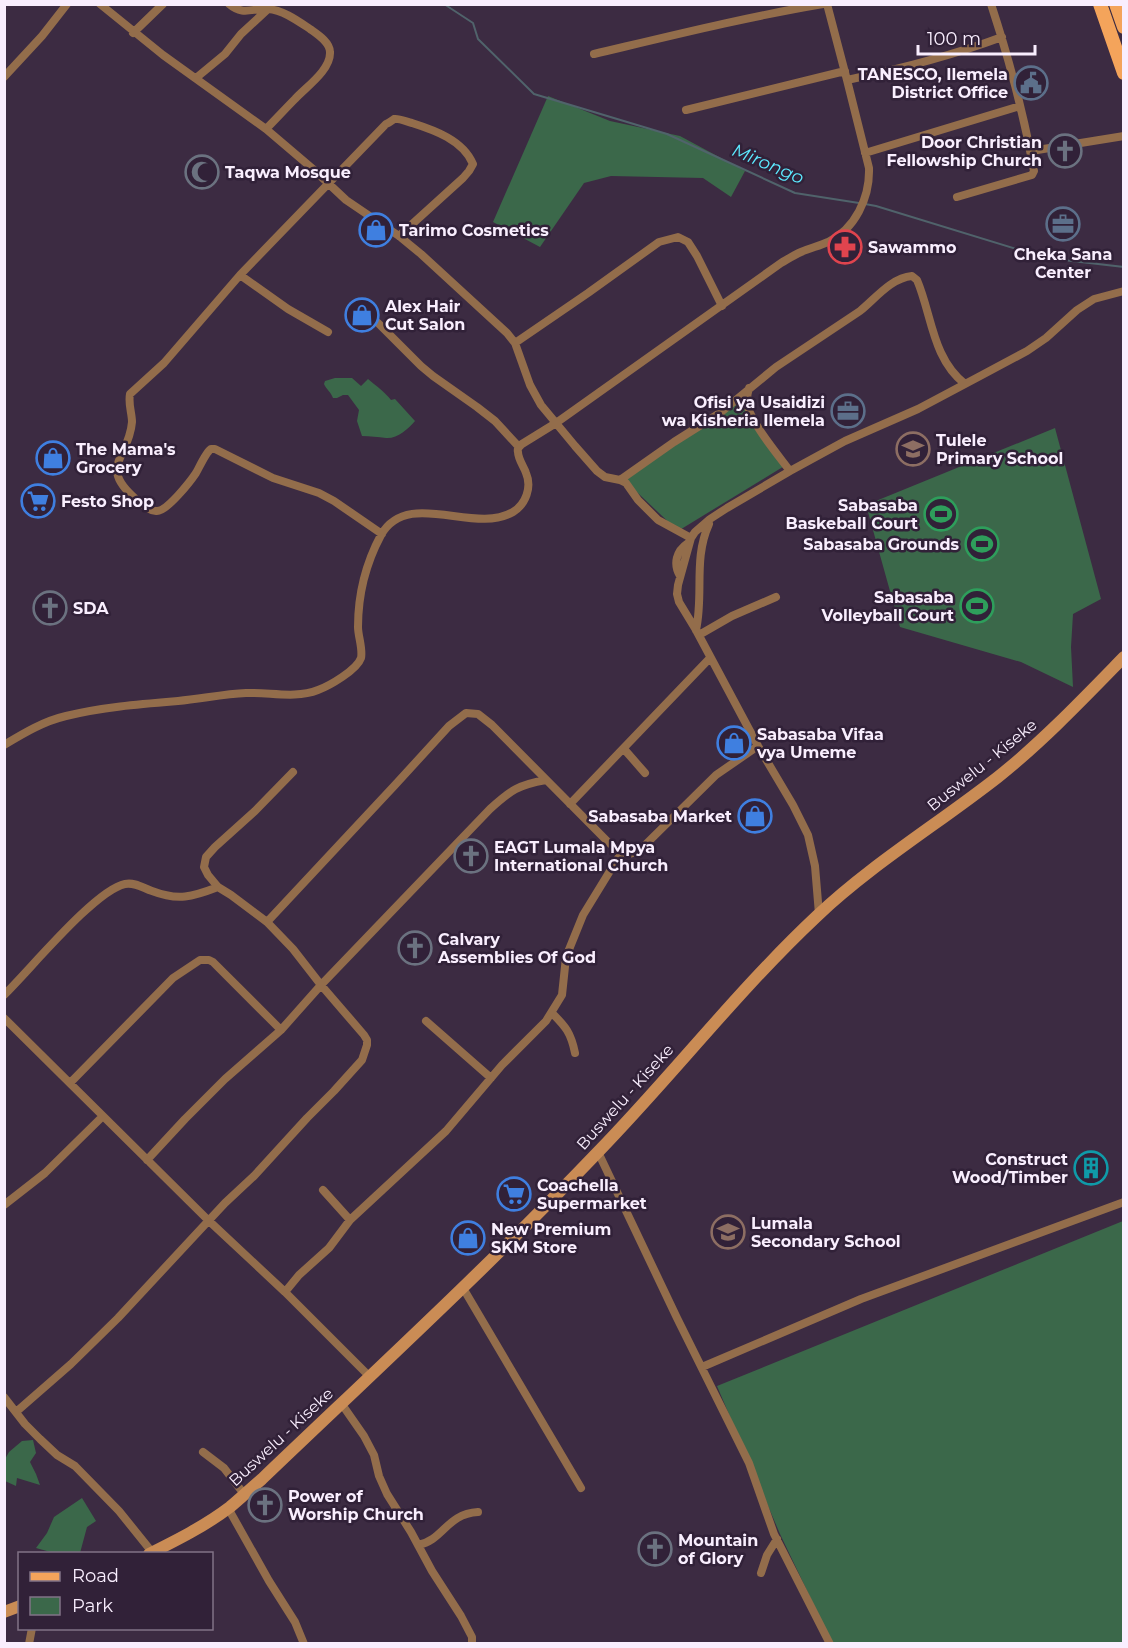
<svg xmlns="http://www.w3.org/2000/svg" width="1128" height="1648" viewBox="0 0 1128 1648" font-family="Montserrat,sans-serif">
<rect width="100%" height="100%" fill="#3c2b42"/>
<path fill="#3b684a" d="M548 96 610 121 680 136 745 171 731 197 703 178 611 176 584 183 540 247 493 222Z
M335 378H352L361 386 368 379C376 386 384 391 391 400L395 399 415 421C408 429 397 439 386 438 378 437 370 436 362 436L357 421 359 410 348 395H343L337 398H333C331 392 326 389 324 384L325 381Z
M743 398 786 465 678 531 622 478Z
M1055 428 1101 599 1073 614 1071 647 1073 687 1021 662 900 627 866 505Z
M1123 1221V1643H832L780 1534 717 1386Z
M33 1440 36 1453 30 1462 36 1474 40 1485 17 1478 16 1486 5 1481V1459L9 1452 22 1441Z
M82 1498 96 1521 87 1527 80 1553H54L36 1548 47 1533 54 1517Z"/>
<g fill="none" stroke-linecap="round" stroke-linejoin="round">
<path stroke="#50636b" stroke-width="2" d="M444 4 473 23 478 39 534 94 667 134 795 193 859 203
M865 204 876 206 1046 258 1124 267"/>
<path stroke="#936d4b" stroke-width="8" d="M100 4 163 55 266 129 313 169 346 200 399 236 421 254 507 333 515 343 530 385 541 405 575 446 597 471 605 477 620 480 626 483 638 500 658 520 691 538
M229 4C243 16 252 8 268 9 283 10 298 21 310 29 317 34 330 42 330 52 331 70 306 87 295 99 285 109 276 119 266 129
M133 33 163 4
M594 54C670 36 746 17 823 4
M4 77 42 36 67 4
M196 78 225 54 241 34 268 9
M847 80C900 69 951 56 1002 37
M686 110 845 71
M1031 151 1124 136
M865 153 1020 106
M957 197 1032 175 1034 171C1024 115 1009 59 991 4
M240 275 288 309 328 332
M378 323 421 366 433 376 477 407 495 421 519 447
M515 343 588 293 659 242 678 237 688 242 697 256 722 306
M749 388C747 395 746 401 748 407 753 425 778 455 790 471
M620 480 674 442 720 413 776 367 860 311C876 298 891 278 912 276L917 280C932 315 932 358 965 384
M382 534 334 501 319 493 273 478 215 449C214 449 212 449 211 449 206 452 199 468 196 473 190 482 167 511 157 511 150 512 142 504 137 500 97 466 129 459 132 422 132 413 128 404 130 394L164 363 240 275 386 124C387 124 393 120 394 119 399 118 407 122 412 123 434 130 463 140 473 164L469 171 463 178 399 236
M680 576C673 564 676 551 688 543
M696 630C704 594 693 559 709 524
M699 635 732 616 776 597
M4 745C24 733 44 721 66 716 102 707 141 704 178 701 201 699 223 694 246 693 270 692 295 699 318 690 329 686 357 670 361 658 363 649 358 636 358 627 358 595 366 563 381 535 408 488 474 535 513 512 526 504 532 487 526 473 524 467 518 459 518 452 517 448 519 447 522 444L556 423 781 263C788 259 794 255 801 252 810 248 819 246 828 242 855 229 870 198 869 168L847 80 827 4
M624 749 645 773
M570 804 710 658
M819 914 815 866 808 835 793 805 758 746 696 630 679 602 677 594 678 585 691 538 695 532 710 519 727 508 790 471 845 441 918 409 982 375 1027 351 1046 338 1077 310 1094 299 1124 291
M267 922 395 785 449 726 466 713 478 714 492 725 607 841C619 851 625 860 641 849L716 775 758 746
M4 995C29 971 95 890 125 884 135 882 143 888 152 891 178 901 192 897 218 887
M552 1013C566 1027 571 1033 575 1053
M4 1018 208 1220 285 1292 369 1376
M426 1021 491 1078
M70 1083 173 978 200 960H209L213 962 281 1030
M598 1152 677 1318 749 1463 774 1534 830 1644
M147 1160 185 1119 225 1079 281 1030 321 985 490 809C511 790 518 785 546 780
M323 1190 350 1220
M4 1205 45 1173 103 1116
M463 1288 581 1488
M285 1292 299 1275 329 1248 350 1220 446 1131 502 1065 546 1021 562 995 566 957 583 915 621 853
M702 1367 861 1299 1124 1202
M4 1397 25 1424 40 1439 57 1455 75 1466 119 1511 152 1552
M341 1403 364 1436 374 1455 379 1476 387 1494 411 1532 432 1571 461 1616 472 1637V1644
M16 1412 71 1364 118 1318 225 1203 254 1176 307 1118 334 1091 362 1060 367 1045V1040L364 1035 321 985 293 949 267 922 231 895 218 887 208 875 204 867 206 857 215 847 255 811 293 772
M203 1452 224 1468 244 1494
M228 1508 269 1581 295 1622 304 1644
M418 1545C444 1540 446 1514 478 1512
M761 1573 767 1555 777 1539
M29 1644 32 1628"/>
<path stroke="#ca8c55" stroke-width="12" d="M149 1554C177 1540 205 1526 230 1507 241 1498 251 1488 262 1479 374 1372 489 1266 597 1153 672 1076 738 990 817 916 872 864 938 824 998 777 1043 741 1083 699 1124 657
M4 1612 20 1606"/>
<path stroke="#f4a45b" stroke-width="14" d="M1100 4 1124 73
M1116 4 1124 27"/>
</g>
<defs>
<symbol id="civic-ring" viewBox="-11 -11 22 22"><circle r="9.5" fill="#312138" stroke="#5c6f8a" stroke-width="1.5"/><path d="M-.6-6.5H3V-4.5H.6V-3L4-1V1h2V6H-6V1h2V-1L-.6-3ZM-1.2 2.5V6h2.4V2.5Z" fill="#5c6f8a"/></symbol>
<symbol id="church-ring" viewBox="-11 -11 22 22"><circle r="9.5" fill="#312138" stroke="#6b7280" stroke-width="1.5"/><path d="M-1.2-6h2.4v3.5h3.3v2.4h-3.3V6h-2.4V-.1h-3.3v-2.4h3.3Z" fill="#6b7280"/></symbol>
<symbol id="mosque-ring" viewBox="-11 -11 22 22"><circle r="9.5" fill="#312138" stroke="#6b7280" stroke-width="1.5"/><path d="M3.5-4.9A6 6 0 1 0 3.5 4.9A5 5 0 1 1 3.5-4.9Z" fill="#6b7280"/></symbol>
<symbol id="office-ring" viewBox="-11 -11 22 22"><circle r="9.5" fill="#312138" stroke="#5c6f8a" stroke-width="1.5"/><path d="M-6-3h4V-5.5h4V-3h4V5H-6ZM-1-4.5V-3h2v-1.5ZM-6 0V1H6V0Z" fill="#5c6f8a"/></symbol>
<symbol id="shop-ring" viewBox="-11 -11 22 22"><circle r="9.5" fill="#312138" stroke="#3f7fe0" stroke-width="1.5"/><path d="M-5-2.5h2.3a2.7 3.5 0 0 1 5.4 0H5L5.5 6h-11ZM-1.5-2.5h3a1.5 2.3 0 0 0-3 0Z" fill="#3f7fe0"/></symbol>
<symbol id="pharmacy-ring" viewBox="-11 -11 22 22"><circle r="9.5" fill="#312138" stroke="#e0444e" stroke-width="1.5"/><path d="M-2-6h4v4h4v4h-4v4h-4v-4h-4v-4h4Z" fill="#e0444e"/></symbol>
<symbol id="school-ring" viewBox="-11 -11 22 22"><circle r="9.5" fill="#312138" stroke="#8d6e63" stroke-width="1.5"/><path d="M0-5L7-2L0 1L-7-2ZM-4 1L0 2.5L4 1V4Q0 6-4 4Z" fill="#8d6e63"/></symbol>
<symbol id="supermarket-ring" viewBox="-11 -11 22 22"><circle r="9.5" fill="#312138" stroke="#3f7fe0" stroke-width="1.5"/><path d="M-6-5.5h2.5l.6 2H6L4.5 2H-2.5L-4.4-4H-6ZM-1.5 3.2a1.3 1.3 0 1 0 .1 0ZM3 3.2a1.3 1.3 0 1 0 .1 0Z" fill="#3f7fe0"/></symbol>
<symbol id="stadium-ring" viewBox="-11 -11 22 22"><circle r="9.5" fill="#312138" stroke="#2e9e5b" stroke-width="1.5"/><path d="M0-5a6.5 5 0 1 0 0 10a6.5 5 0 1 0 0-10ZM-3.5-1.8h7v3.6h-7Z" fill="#2e9e5b"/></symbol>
<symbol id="building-ring" viewBox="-11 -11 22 22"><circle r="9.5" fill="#312138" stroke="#0f9aa8" stroke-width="1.5"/><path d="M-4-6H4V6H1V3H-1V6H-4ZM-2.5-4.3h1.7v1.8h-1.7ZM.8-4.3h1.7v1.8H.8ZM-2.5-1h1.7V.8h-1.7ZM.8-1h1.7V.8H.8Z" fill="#0f9aa8"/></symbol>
</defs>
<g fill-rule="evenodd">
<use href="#civic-ring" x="1012" y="64" width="38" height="38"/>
<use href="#church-ring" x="1046" y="132" width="38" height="38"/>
<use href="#mosque-ring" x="183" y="153" width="38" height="38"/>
<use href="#office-ring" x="1044" y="205" width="38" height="38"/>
<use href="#shop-ring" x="357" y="211" width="38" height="38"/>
<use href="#pharmacy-ring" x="826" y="228" width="38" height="38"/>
<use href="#shop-ring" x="343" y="296" width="38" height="38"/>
<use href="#office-ring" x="829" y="392" width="38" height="38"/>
<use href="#school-ring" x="894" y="430" width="38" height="38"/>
<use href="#shop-ring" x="34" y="439" width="38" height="38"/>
<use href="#supermarket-ring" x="19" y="482" width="38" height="38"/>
<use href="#stadium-ring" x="922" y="495" width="38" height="38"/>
<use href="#stadium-ring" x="963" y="525" width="38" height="38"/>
<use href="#stadium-ring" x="958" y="587" width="38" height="38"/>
<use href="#church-ring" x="31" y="589" width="38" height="38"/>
<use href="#shop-ring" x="715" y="724" width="38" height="38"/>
<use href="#shop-ring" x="736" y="797" width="38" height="38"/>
<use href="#church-ring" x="452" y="837" width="38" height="38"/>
<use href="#church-ring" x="396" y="929" width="38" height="38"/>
<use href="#building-ring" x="1072" y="1149" width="38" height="38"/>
<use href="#supermarket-ring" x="495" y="1175" width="38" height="38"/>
<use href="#school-ring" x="709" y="1213" width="38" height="38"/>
<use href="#shop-ring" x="449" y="1219" width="38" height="38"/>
<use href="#church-ring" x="246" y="1486" width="38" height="38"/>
<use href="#church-ring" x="636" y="1530" width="38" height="38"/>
</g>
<g text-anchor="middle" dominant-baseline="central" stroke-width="5" stroke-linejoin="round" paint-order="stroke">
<g font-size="16" font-weight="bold" fill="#f9eefe" stroke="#312138" text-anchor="start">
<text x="1008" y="74" text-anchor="end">TANESCO, Ilemela<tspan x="1008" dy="18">District Office</tspan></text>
<text x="1042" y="142" text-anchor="end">Door Christian<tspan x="1042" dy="18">Fellowship Church</tspan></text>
<text x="225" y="172">Taqwa Mosque</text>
<text x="399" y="230">Tarimo Cosmetics</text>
<text x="868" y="247">Sawammo</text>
<text x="1063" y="254" text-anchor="middle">Cheka Sana<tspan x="1063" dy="18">Center</tspan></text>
<text x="385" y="306">Alex Hair<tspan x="385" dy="18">Cut Salon</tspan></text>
<text x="825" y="402" text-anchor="end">Ofisi ya Usaidizi<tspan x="825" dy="18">wa Kisheria Ilemela</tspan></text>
<text x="936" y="440">Tulele<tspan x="936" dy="18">Primary School</tspan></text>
<text x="76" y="449">The Mama's<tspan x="76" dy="18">Grocery</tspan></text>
<text x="61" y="501">Festo Shop</text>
<text x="918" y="505" text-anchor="end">Sabasaba<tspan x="918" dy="18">Baskeball Court</tspan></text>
<text x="959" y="544" text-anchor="end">Sabasaba Grounds</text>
<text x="954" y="597" text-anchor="end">Sabasaba<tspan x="954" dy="18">Volleyball Court</tspan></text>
<text x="73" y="608">SDA</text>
<text x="757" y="734">Sabasaba Vifaa<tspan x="757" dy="18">vya Umeme</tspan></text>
<text x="732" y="816" text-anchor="end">Sabasaba Market</text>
<text x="494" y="847">EAGT Lumala Mpya<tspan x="494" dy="18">International Church</tspan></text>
<text x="438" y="939">Calvary<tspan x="438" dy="18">Assemblies Of God</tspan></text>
<text x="1068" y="1159" text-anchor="end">Construct<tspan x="1068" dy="18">Wood/Timber</tspan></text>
<text x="537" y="1185">Coachella<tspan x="537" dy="18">Supermarket</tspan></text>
<text x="751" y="1223">Lumala<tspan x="751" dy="18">Secondary School</tspan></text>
<text x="491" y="1229">New Premium<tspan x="491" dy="18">SKM Store</tspan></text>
<text x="288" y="1496">Power of<tspan x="288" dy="18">Worship Church</tspan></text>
<text x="678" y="1540">Mountain<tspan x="678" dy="18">of Glory</tspan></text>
</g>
<g font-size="16" fill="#f9eefe" stroke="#312138">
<text transform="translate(982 765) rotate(-39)">Buswelu - Kiseke</text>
<text transform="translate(625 1097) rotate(-48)">Buswelu - Kiseke</text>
<text transform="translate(281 1437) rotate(-43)">Buswelu - Kiseke</text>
</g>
<g font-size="18" font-style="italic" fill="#5ceaff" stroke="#312138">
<text transform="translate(768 164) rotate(23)">Mirongo</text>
</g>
</g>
<rect width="1128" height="1648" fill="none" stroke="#f9eefe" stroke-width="12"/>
<rect x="18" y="1552" width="195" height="78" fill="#312138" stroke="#817387" stroke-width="1.5"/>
<rect x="30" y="1572" width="30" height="9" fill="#f4a45b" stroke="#817387" stroke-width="1.5"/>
<text x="72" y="1582" font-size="18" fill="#f9eefe">Road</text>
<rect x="30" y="1597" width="30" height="18" fill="#3b684a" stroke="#817387" stroke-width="1.5"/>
<text x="72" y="1612" font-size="18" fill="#f9eefe">Park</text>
<path d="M918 45v9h117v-9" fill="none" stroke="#f9eefe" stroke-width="3"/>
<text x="927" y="45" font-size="18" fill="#f9eefe" stroke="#312138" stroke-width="4.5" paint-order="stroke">100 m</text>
</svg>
